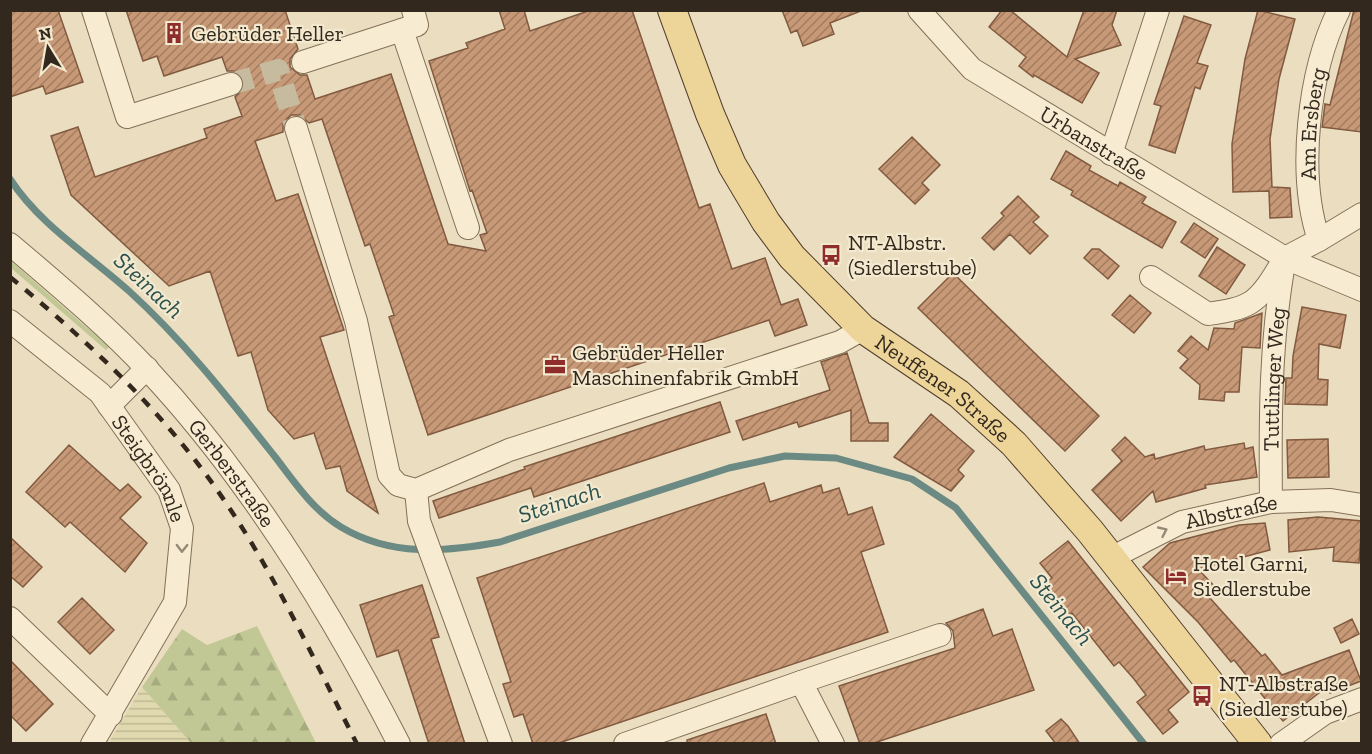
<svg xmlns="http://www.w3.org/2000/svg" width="1372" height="754" viewBox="0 0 1372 754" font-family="'Zilla Slab',serif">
<defs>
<pattern id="farmland-rules" width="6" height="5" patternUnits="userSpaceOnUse" patternTransform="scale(1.5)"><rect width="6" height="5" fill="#e0d8ae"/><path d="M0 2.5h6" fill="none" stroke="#c1b995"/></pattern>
<pattern id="forest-firs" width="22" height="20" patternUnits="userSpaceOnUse" patternTransform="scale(1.5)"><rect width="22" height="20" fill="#c2c895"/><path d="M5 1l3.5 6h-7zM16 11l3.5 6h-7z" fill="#a7ac80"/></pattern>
<pattern id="building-hatch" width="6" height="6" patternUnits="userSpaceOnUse" patternTransform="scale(1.5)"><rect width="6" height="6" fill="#c89977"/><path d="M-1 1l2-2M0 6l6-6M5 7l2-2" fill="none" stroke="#a37d61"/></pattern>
</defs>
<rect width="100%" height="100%" fill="#ebdec0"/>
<path fill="url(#farmland-rules)" d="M142 687 191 743 108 744Z"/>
<path fill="#c2c895" d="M11 261 109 347 106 350 11 268Z"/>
<path fill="url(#forest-firs)" d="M257 626 316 743H191L142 687 182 629 207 645Z"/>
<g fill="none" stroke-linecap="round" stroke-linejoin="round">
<path stroke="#6b8a83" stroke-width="7" d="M10 179C40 225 89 255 129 291 184 341 230 400 276 458 295 483 314 511 341 527 391 557 445 552 500 542L729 468 785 456 836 458 912 479 956 508 1144 744"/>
</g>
<path fill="url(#building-hatch)" stroke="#815a40" stroke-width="1.5" d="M10 10H58L83 82 46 94 43 86 10 97Z
M126 10H285L298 49 290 59V67L300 75H307L315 99 391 74 448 244 486 251 480 235 487 233 472 190 470 191 429 61 468 48 466 43 505 29 499 10H524L530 31 591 10H632L699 208 710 204 732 269 765 258 781 305 798 299 807 325 775 336 769 320 428 435 389 317 394 315 370 244 365 246 322 119 309 123 300 115H291L283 124V132L255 141 276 201 298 194 344 330 320 337 378 513 347 491 340 466 326 469 314 433 294 439 268 410 251 352 238 356 210 271 169 286 71 195 51 136 78 127 95 177 207 138 204 129 242 116 235 97 244 87V79L234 71H227L222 57 164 76 157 56 143 61Z
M782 10H860L861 11 830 23 834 34 803 46 797 30 791 33Z
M1002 10H1010L1067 57 1084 10H1117L1112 25 1121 45 1075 59 1099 73 1082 103 1034 75 1033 77 1019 66 1026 57 989 27Z
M1258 10 1295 19 1279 79 1270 139 1272 187 1290 188 1292 217 1270 218 1269 191 1233 192 1232 144 1245 59Z
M1354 10H1362V132L1322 127 1325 104 1330 105Z
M1184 16 1211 25 1197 63 1208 66 1200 89 1195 87 1175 153 1149 145 1161 106 1154 104Z
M912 137 940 165 922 183 929 190 915 204 879 169Z
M1066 151 1091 166 1089 170 1118 186 1120 182 1146 197 1142 203 1176 222 1162 248 1071 195 1073 191 1051 179Z
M1018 196 1039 217 1033 222 1048 236 1030 254 1010 234 994 250 982 238 1004 216 1001 213Z
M1194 223 1218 239 1205 258 1181 242Z
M1217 247 1245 265 1226 294 1199 276Z
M1092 249H1099L1119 266 1108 279 1084 258Z
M953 273 1099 416 1065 451 918 308Z
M1130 295 1151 313 1134 333 1112 315Z
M1302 307 1346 315 1340 348 1319 344 1318 379 1328 380 1327 405 1285 404 1286 378H1292L1293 356Z
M1262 313 1260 348 1242 347 1239 392H1225L1224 401 1199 399 1200 385 1180 368 1188 359 1178 351 1191 336 1208 350 1214 328 1234 329 1235 323Z
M847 353 869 423H888V441H851V410L799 427 797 422 743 440 736 421 830 390 821 362Z
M720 402 730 432 534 497 531 488 439 518 433 501 525 469 524 467Z
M931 414 974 451 958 470 964 476 951 491 894 457Z
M1125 437 1145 457 1154 454 1155 459 1204 446 1205 450 1244 443 1245 449 1253 447 1257 477 1205 485 1206 488 1156 502 1153 491 1121 521 1092 490 1122 461 1112 450Z
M1328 439 1329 477 1288 478 1287 440Z
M69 445 120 491 128 484 141 497 120 518 147 543 125 572 70 522 65 527 26 492Z
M764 483 770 502 821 485 823 493 839 488 848 515 872 507 884 544 861 552 888 632 556 744H533L523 714 514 717 503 684 511 682 477 578Z
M1318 517 1362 521 1359 563 1333 561 1334 547 1289 552 1288 520Z
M1265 523 1270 550 1198 569 1217 589 1209 597 1262 656 1265 654 1282 675 1349 650 1361 681 1330 693 1328 686 1283 721 1234 660 1231 662 1198 622 1143 567 1170 543 1239 525Z
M10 537 42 567 23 587 10 576Z
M1068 541 1189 692 1168 710 1178 722 1163 734 1137 702 1146 695 1134 679 1119 662 1114 666 1072 613 1067 617 1042 586 1052 578 1040 563Z
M422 585 439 637 431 639 465 744H429L398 650 377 657 360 605Z
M82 598 114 630 90 654 58 622Z
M983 609 993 636 1012 629 1034 690 871 744H860L839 686 955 648 953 631 946 623Z
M1352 619 1359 634 1341 643 1334 628Z
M10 660 53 704 26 731 10 715Z
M766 714 776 744H687V740Z
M1061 719 1068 726 1080 744H1056L1046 731Z"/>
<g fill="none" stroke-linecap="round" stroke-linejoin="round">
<path stroke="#c6ba9f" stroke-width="22" stroke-dasharray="22 11" stroke-linecap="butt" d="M231 84 278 70 296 128"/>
<defs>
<g id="minor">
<path d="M93 10 127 117 231 84"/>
<path id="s1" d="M919 10 972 69 1285 258 1362 290"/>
<path d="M402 30 468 228"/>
<path d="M303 62 417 25 413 10"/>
<path d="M296 128 356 321 389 475 398 485 416 490 509 450 840 342 863 329"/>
<path d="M1111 154 1158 10"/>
<path d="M1319 240 1362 214"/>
<path id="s2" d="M10 244C58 285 106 325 148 370 250 479 331 611 399 744"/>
<path id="s3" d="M1285 258 1319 240C1297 175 1308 72 1339 10"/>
<path d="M1151 277 1208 314C1248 308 1257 305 1278 269"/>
<path id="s4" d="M10 321 100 393 169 490 182 528 175 602 92 744"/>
<path d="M109 406 147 368"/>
<path d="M416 490 419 521 501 744"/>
<path id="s5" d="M1271 502C1270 420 1270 339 1285 258"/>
<path id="s6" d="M1111 558 1182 522 1271 502 1331 500 1362 505"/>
<path d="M10 618 111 715"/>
<path d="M801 682 940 635"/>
<path d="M625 744 801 682 833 744"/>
<path d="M1281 744 1325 713 1362 699"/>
</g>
<g id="major">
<path id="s7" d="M672 10 710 114 732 165 766 222 792 257 863 329 959 394 1014 444 1090 531 1258 744"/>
</g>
</defs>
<use href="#minor" stroke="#837059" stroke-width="24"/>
<use href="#major" stroke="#513e2d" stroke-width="30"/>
<use href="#minor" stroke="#f7ecd2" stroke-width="22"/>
<use href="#major" stroke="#edd499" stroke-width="28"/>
<path stroke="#33281d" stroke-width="4.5" stroke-dasharray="10 10" stroke-linecap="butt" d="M10 277C90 343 166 414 224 500 276 576 315 662 357 744"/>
</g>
<defs><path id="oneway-chevron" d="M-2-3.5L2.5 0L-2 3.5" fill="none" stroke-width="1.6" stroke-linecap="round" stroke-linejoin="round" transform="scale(1.5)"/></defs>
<g stroke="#958a78">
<use href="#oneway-chevron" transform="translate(1163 531) rotate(-25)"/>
<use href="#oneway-chevron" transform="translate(182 548) rotate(91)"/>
</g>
<defs>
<symbol id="building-bare" viewBox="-9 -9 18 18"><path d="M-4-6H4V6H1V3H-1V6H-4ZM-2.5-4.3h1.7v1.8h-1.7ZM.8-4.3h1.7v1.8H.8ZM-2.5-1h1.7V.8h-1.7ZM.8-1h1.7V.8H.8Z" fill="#8f2c2c" stroke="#f3e9cf" stroke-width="2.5" paint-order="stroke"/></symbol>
<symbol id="bus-bare" viewBox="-9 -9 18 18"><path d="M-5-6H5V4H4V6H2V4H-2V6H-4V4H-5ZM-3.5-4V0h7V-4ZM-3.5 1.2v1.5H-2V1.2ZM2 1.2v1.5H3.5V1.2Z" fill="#8f2c2c" stroke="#f3e9cf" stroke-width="2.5" paint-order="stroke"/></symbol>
<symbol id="office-bare" viewBox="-9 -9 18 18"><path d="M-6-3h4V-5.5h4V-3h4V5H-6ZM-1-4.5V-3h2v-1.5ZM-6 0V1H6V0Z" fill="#8f2c2c" stroke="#f3e9cf" stroke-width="2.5" paint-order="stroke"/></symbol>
<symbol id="hotel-bare" viewBox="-9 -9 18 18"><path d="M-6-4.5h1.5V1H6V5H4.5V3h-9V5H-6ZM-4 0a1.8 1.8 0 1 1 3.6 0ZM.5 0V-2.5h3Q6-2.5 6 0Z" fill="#8f2c2c" stroke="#f3e9cf" stroke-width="2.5" paint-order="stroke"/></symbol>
</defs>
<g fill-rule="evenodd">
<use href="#building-bare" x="159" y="18" width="30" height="30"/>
<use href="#bus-bare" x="816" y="240" width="30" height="30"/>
<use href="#office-bare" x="540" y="350" width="30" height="30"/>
<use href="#hotel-bare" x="1161" y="561" width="30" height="30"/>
<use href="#bus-bare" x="1187" y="681" width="30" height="30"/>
</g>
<g text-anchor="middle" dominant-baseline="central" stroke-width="4.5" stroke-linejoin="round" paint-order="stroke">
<g font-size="22" fill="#33281d" stroke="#f3e9cf" text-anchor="start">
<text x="191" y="33">Gebrüder Heller</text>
<text x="848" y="242">NT-Albstr.<tspan x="848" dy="25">(Siedlerstube)</tspan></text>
<text x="572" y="352">Gebrüder Heller<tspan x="572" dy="25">Maschinenfabrik GmbH</tspan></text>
<text x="1193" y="563">Hotel Garni,<tspan x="1193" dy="25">Siedlerstube</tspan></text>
<text x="1219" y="683">NT-Albstraße<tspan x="1219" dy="25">(Siedlerstube)</tspan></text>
</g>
<g font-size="22" fill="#33281d" stroke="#f3e9cf">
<text stroke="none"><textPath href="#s3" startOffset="156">Am Ersberg</textPath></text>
<text stroke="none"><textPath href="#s1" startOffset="222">Urbanstraße</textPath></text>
<text stroke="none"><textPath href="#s5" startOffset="123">Tuttlinger Weg</textPath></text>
<text stroke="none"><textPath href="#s7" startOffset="477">Neuffener Straße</textPath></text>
<text stroke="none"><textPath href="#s4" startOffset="206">Steigbrönnle</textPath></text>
<text stroke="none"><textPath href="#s2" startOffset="320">Gerberstraße</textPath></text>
<text stroke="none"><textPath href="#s6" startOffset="130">Albstraße</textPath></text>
</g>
<g font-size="24" font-style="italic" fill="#2c5250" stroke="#f3e9cf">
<text transform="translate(149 285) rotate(43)">Steinach</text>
<text transform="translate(559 502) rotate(-18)">Steinach</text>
<text transform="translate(1062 609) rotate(51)">Steinach</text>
</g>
</g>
<rect width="1372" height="754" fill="none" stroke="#33281d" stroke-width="24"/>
<g transform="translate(48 48) rotate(349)" stroke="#f3e9cf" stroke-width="4.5" paint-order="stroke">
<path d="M0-4.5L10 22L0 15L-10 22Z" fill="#33281d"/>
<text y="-9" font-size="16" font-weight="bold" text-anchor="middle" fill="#33281d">N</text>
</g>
</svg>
